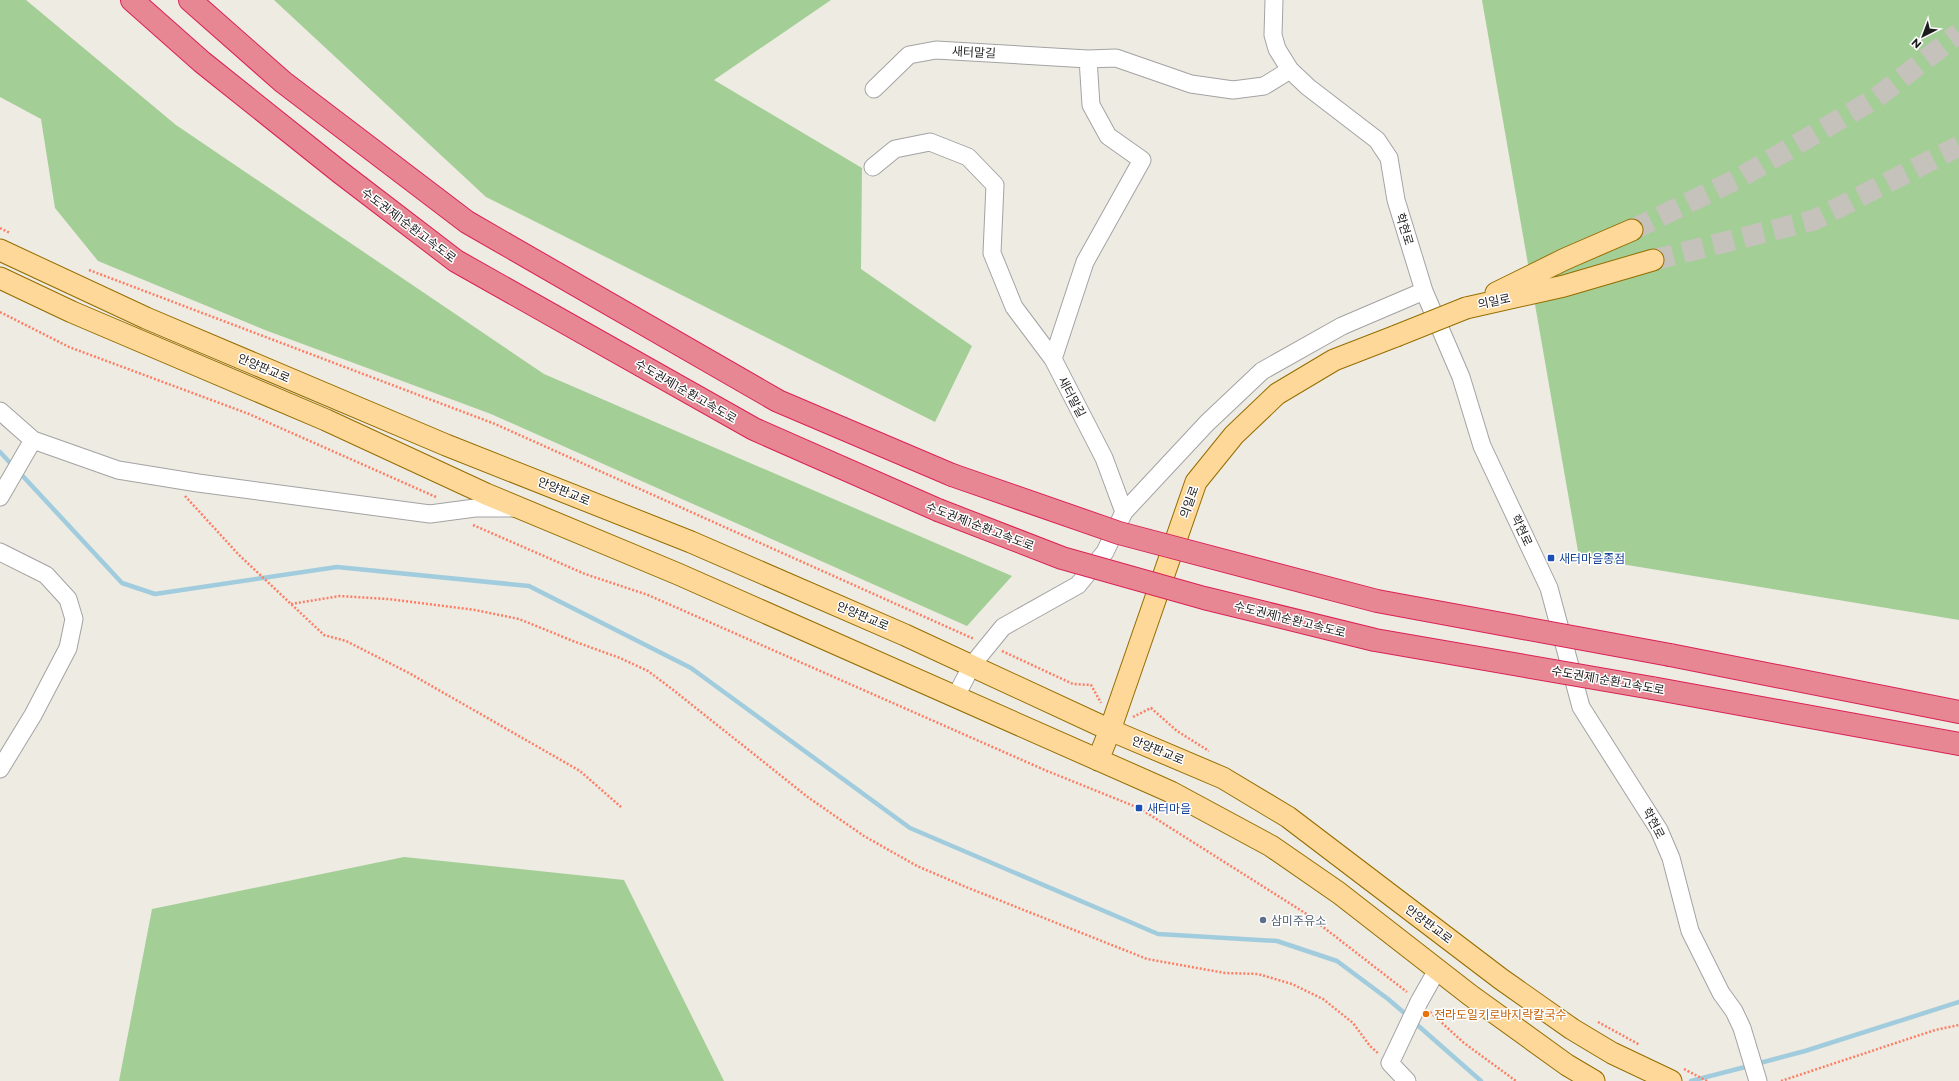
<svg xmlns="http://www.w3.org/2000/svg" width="1959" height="1081" viewBox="0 0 1959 1081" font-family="Montserrat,'Noto Sans KR',sans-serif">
<rect width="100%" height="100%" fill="#eeebe2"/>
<path fill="#a3ce96" d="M0 0H26L176 125 544 374 1012 576 967 626 491 414 265 330 98 261 55 208 41 119 0 97Z
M274 0H831L714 80 862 168 861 269 972 346 935 422 486 197Z
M1482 0H1959V620L1579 557Z
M404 857 624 880 724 1081H119L152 909Z"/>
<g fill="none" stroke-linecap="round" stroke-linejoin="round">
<path stroke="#a1ccdd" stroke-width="4.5" d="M0 452 14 467
M19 472 122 583 155 594 337 567 529 586 691 668 910 828 1158 934 1277 941 1337 961 1388 999 1409 1017
M1414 1022 1481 1081
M1756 1064 1805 1051 1959 1002
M1691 1081 1749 1066"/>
<path stroke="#c4c2ba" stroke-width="21" stroke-dasharray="21 10" stroke-linecap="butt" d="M1632 230 1741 177 1876 98 1959 33
M1653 260 1814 220 1959 146"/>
<defs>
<path id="minor" d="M1274 0 1273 35 1277 49 1290 70 1308 87 1377 140 1389 158 1396 200 1424 291 1461 377 1482 446 1549 588 1581 707 1659 830 1671 858 1690 931 1721 993 1734 1011 1742 1028 1758 1081
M874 89 909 55 936 50 1088 59 1116 58 1191 84 1233 90 1264 86 1290 70
M873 167 895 149 930 142 968 157 995 185 992 253 1014 307 1053 359
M0 411 33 440 118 470 198 483 430 514 475 508H514
M0 497 33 440
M1124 512 1207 423 1262 371 1342 326 1424 291
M0 552 46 575 68 599 74 619 68 648 33 715 0 769
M955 698 972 665 1003 627 1078 585 1105 552 1124 512 1104 458 1053 359 1085 262 1142 160 1108 136 1091 105 1088 59
M1419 1002 1437 970
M1394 1055 1390 1063 1407 1081"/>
<path id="major" d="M0 250 146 318 446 445 691 542 905 635 1110 730 1223 778 1288 817 1501 979 1572 1029 1612 1053 1671 1081
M0 278 72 312 326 420 486 494 678 574 1171 792 1271 846 1339 893 1470 995 1567 1065 1594 1081
M1496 293 1565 259 1632 230
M1466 308 1564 286 1653 260
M1098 760 1110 730 1196 482 1234 435 1277 394 1334 360 1396 336"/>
<path id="highway" d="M132 0 202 62 341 173 456 261 754 429 938 510
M190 0 283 82 467 222 778 401 952 475
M1670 655 1959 712
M1652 688 1959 744"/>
</defs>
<use href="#minor" stroke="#a3a3a3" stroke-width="19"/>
<use href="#major" stroke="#956d00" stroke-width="23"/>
<use href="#highway" stroke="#da2155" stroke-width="24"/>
<path stroke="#fc7e65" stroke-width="2.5" stroke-dasharray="2 2" stroke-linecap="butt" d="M0 228 10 233
M89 270 495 424 974 639
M0 312 69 347 249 414 436 497
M185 496 239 555 324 635 346 641 409 673 580 771 621 807
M473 525 585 574 648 595 1047 771 1139 808 1305 913 1407 992
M291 604 340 596 388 599 475 610 519 619 573 641 620 658 648 671 672 689 809 798 864 836 917 866 966 887 1147 959 1225 973 1258 974 1292 984 1323 999 1353 1023 1370 1046 1379 1054
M1002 651 1073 684 1091 685 1101 703
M1133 717 1151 708 1177 731 1209 751
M1430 1012 1464 1043 1516 1081
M1598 1022 1640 1045
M1684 1069 1707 1081
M1781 1081 1935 1030 1959 1025"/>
<use href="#minor" stroke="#fff" stroke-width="17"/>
<use href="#major" stroke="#fdd898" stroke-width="21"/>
<use href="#highway" stroke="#e78793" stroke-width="22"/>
<defs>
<path id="minor-bridge" d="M1394 1055 1419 1002"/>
<path id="major-bridge" d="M1396 336 1466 308"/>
<path id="highway-bridge" d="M952 475 1119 533 1377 601 1670 655
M938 510 1062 558 1204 598 1375 640 1652 688"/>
</defs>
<use href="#minor-bridge" stroke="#a3a3a3" stroke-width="19" stroke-linecap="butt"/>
<use href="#major-bridge" stroke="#956d00" stroke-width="23" stroke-linecap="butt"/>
<use href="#highway-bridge" stroke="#da2155" stroke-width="24" stroke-linecap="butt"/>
<use href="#minor-bridge" stroke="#fff" stroke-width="17"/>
<use href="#major-bridge" stroke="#fdd898" stroke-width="21"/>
<use href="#highway-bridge" stroke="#e78793" stroke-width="22"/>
</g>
<g fill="#1a4fb4" stroke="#fff" stroke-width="1.5">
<rect x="1547" y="554" width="8" height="8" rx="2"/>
<rect x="1135" y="804" width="8" height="8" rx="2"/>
</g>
<circle fill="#5c6f8a" stroke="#fff" stroke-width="1.5" cx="1263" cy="920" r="4"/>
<circle fill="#e8710a" stroke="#fff" stroke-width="1.5" cx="1426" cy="1014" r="4"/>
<g text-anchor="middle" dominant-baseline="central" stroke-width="3" stroke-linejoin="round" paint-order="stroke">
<g font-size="12" fill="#1c1c1c" stroke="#fff">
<text transform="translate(974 52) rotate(3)">새터말길</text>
<text transform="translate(409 225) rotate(37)">수도권제1순환고속도로</text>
<text transform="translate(1405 229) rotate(73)">학현로</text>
<text transform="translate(1494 301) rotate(-12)">의일로</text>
<text transform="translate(264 368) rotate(23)">안양판교로</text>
<text transform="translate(686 391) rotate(30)">수도권제1순환고속도로</text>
<text transform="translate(1072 397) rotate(62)">새터말길</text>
<text transform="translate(564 491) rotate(22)">안양판교로</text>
<text transform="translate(1189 502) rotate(-70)">의일로</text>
<text transform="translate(980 526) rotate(21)">수도권제1순환고속도로</text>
<text transform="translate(1522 530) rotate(65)">학현로</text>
<text transform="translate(863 616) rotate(23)">안양판교로</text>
<text transform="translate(1290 619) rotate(14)">수도권제1순환고속도로</text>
<text transform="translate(1608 680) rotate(10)">수도권제1순환고속도로</text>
<text transform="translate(1158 750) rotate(22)">안양판교로</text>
<text transform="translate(1654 823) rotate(62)">학현로</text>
<text transform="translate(1429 924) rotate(37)">안양판교로</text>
</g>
<g font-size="12" fill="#164399" stroke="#fff" text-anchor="start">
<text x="1559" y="558">새터마을종점</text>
<text x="1147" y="808">새터마을</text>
</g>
<g font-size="12" fill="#4e5e75" stroke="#fff" text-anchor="start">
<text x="1271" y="920">삼미주유소</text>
</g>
<g font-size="12" fill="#c56008" stroke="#fff" text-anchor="start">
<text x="1434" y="1014">전라도일키로바지락칼국수</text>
</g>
</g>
<g transform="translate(1923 36) rotate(222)" stroke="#ffffff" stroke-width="3" paint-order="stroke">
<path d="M0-3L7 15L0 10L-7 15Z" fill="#1c1c1c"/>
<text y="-6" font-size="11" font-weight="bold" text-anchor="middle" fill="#1c1c1c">N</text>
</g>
</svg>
